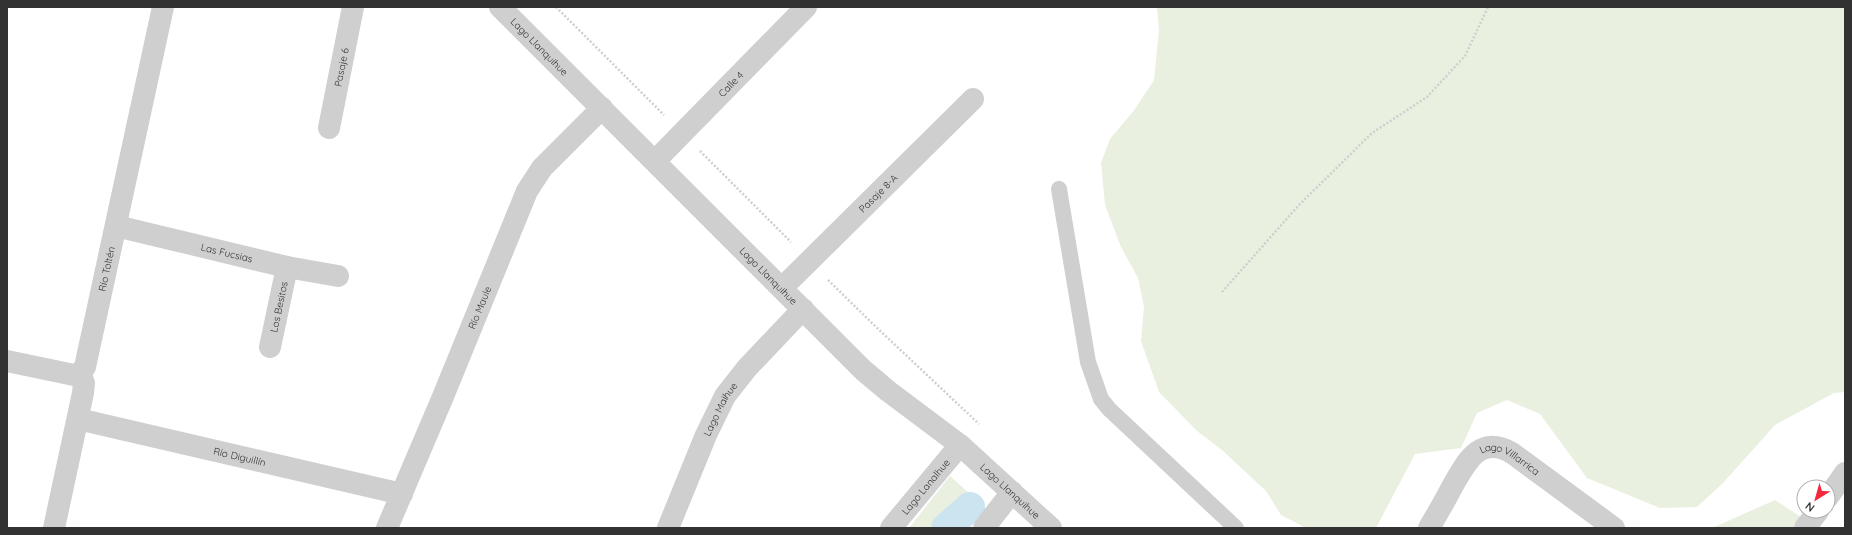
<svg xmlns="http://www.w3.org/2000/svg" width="1852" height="535" viewBox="0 0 1852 535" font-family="Quicksand,sans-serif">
<rect width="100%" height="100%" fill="#fff"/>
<path fill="#e9f0e0" d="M1157 7H1845V392L1834 393 1775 425 1723 483 1697 507 1660 508 1587 478 1540 414 1507 400 1477 413 1461 448 1415 454 1376 528H1306L1281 515 1266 491 1222 450 1197 431 1159 392 1141 341 1144 307 1138 278 1121 247 1105 205 1101 163 1110 139 1135 109 1154 80 1159 30Z
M950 476 978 501 956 528H909Z
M1775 500 1818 528H1712Z"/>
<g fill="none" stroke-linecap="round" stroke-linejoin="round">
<path stroke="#cce3f0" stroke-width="30" d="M946 528 970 507"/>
<path stroke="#cfcfcf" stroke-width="2.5" stroke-dasharray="2 2" stroke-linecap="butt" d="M556 7 664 115
M700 151 791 242
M828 280 875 326 979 424
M1222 292 1299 205 1372 133 1427 97 1465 56 1488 7"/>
<path stroke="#cfcfcf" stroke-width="16" d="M1059 189 1088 362 1101 399 1109 409 1236 528"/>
<g stroke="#cfcfcf" stroke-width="22">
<path id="s1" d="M329 128 353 7"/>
<path id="s2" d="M655 161 806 7"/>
<path id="s3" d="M116 226 287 267 338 276"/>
<path id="s4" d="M782 288 973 99"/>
<path id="s5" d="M270 347 287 267"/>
<path id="s6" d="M7 361 74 375 80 373 85 367 163 7"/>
<path id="s7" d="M78 419 402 494"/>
<path d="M1828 497 1845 473"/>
<path d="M54 528 83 393 84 383 80 373"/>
<path id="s8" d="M387 528 442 399 527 191 542 168 602 108"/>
<path id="s9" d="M668 528 706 435 725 396 747 368 803 309"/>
<path id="s10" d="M891 528 960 445"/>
<path d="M984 528 1012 492"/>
<path id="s11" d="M1429 528C1437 514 1445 501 1452 487 1466 463 1479 434 1512 453L1614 528"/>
<path d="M1805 528 1818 511"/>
</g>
<path stroke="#cfcfcf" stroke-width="22" id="s12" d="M500 7 863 370 888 391 960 445 1051 528"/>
</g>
<g text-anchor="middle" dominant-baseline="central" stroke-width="4" stroke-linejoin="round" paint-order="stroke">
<g font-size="10" fill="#323232" stroke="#fff">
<text stroke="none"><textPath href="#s12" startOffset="56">Lago Llanquihue</textPath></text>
<text stroke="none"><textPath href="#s1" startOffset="62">Pasaje 6</textPath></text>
<text stroke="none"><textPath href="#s2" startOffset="108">Calle 4</textPath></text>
<text stroke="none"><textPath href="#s4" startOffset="135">Pasaje 8-A</textPath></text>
<text stroke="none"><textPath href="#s3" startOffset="114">Las Fucsias</textPath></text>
<text stroke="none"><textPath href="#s6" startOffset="183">Río Toltén</textPath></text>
<text stroke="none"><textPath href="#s12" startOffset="380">Lago Llanquihue</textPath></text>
<text stroke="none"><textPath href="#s5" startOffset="41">Los Besitos</textPath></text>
<text stroke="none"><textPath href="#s8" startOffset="239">Río Maule</textPath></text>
<text stroke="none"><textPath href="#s9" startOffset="130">Lago Maihue</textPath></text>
<text stroke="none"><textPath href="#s7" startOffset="166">Río Diguillín</textPath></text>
<text stroke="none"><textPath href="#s11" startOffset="127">Lago Villarrica</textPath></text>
<text stroke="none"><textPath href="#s10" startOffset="54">Lago Lanalhue</textPath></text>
<text stroke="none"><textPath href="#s12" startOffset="704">Lago Llanquihue</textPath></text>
</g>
</g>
<rect width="1852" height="535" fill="none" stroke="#323232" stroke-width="16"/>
<g transform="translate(1816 499) rotate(217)"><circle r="19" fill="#ffffff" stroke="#adadad"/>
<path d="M0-3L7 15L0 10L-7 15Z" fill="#f5293b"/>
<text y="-6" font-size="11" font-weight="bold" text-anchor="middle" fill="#323232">N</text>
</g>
</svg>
